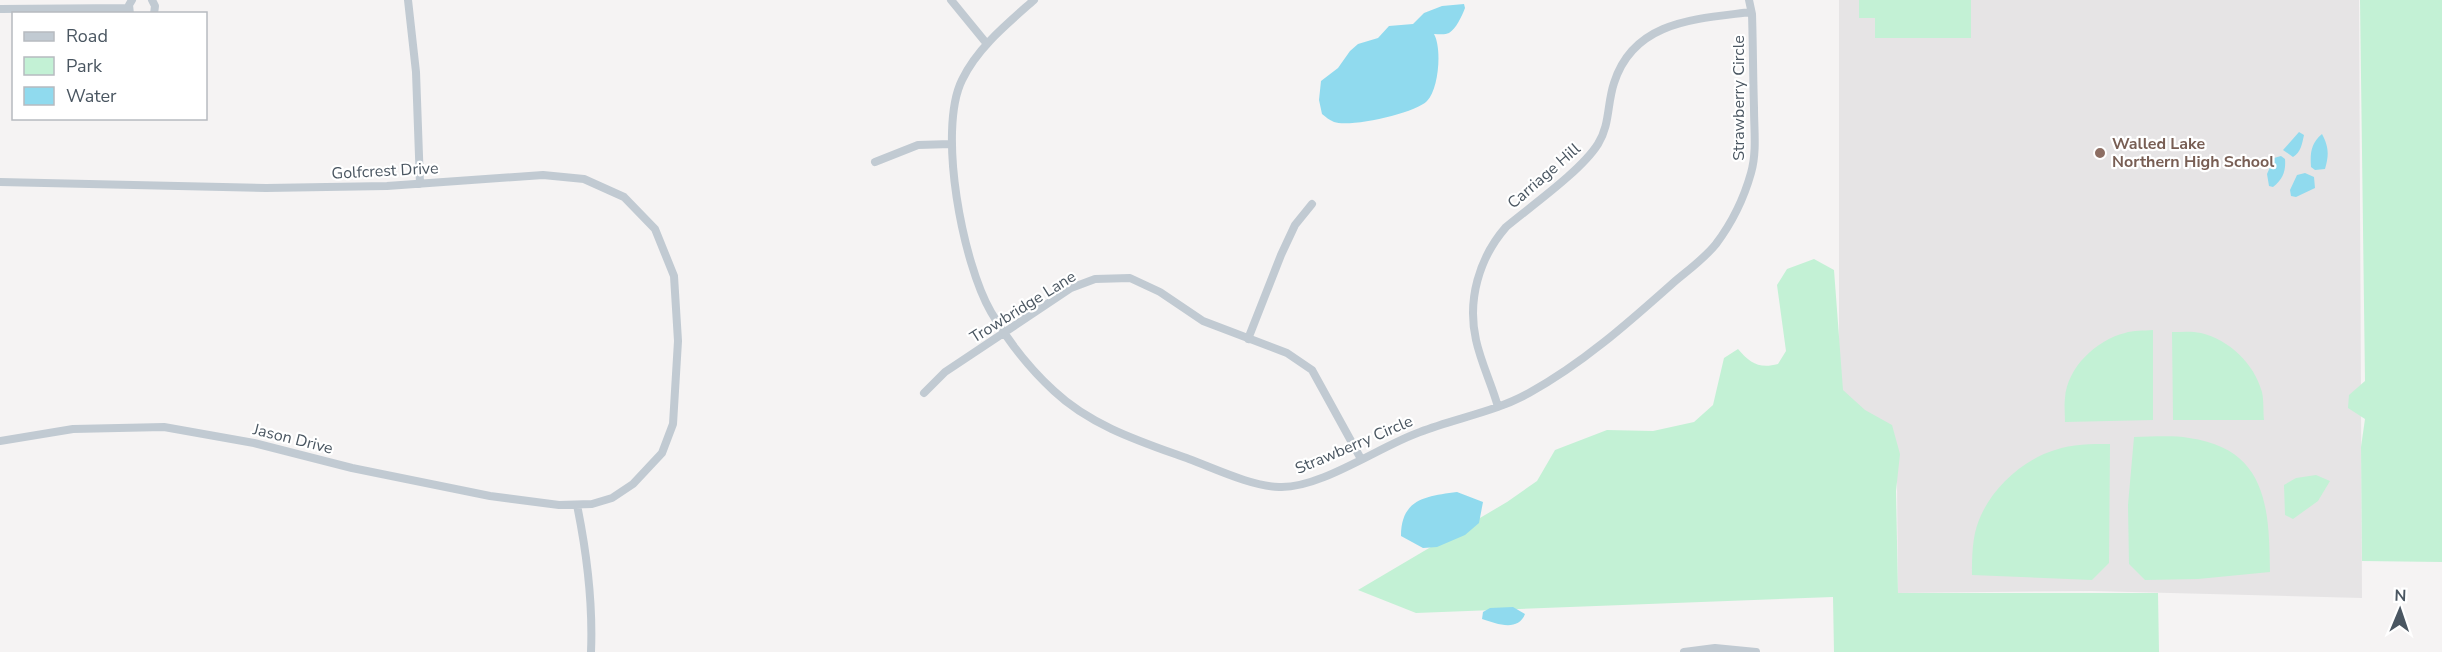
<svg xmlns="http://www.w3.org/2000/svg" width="2442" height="652" viewBox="0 0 2442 652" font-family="'Nunito Sans',sans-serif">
<rect width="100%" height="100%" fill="#f5f3f3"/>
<path fill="#e6e4e5" d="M1839 0H2359L2362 598 2092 591 1898 593 1897 478 1839 477Z"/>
<path fill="#c3f1d5" d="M1859 0H1971V38H1875V18H1859Z
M2360 0H2442V562L2362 561 2361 447 2365 419 2348 408 2349 395 2365 381Z
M1814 259 1834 270 1843 390 1865 410 1892 425 1900 454 1896 491 1898 593H2158L2159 652H1834L1833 597 1416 613 1358 590 1507 502 1537 481 1555 450 1607 430 1653 431 1694 422 1713 405 1724 358 1738 349C1750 363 1759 369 1778 364L1786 351 1777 285 1787 269Z
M2153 330V420L2065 422C2065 414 2064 406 2065 398 2067 368 2096 340 2125 333 2133 330 2144 331 2153 330Z
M2172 332C2181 332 2192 331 2201 333 2229 340 2254 363 2262 392 2264 401 2263 411 2264 420H2173Z
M2134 437C2152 437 2171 435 2189 438 2268 449 2269 509 2270 572L2198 579 2145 580 2129 564 2128 505Z
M2110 444 2109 563 2092 580 1972 575C1972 557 1972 537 1979 520 1991 489 2022 460 2055 450 2072 444 2091 444 2110 444Z
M2316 475 2330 481 2318 501 2293 519 2285 515 2284 485 2296 478Z"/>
<path fill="#90daee" d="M1464 4 1465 8C1462 16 1456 29 1449 33 1445 35 1439 34 1434 34 1442 48 1439 89 1427 101 1416 113 1350 128 1334 122 1329 120 1326 117 1322 114L1319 100 1321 81 1338 68 1350 51 1358 44 1378 38 1389 26 1413 24 1424 13 1442 6Z
M2299 132 2304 135C2302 144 2301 152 2293 157L2283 150Z
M2322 134C2329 147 2329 155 2325 169L2315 170 2311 167C2310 153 2311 143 2322 134Z
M2281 156 2285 159C2286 171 2283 179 2273 187L2269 186 2267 174 2274 158Z
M2305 173 2314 177 2315 188 2296 197 2291 196 2290 190 2297 175Z
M1457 492 1483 502 1479 523 1465 535 1437 547 1423 548 1401 536C1401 499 1426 496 1457 492Z
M1513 607 1525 614C1518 632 1497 624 1482 619L1483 612 1490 608Z"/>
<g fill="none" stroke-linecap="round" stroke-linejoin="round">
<path stroke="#c1cad2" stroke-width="8" d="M152 0 155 6 154 14
M408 0 416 72 420 184
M951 0 987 44
M1034 0C1008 23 977 48 962 80 937 131 963 264 991 312 1008 341 1029 368 1054 391 1091 426 1142 442 1189 459 1216 469 1251 486 1279 487 1320 489 1380 446 1420 432 1456 418 1495 412 1529 393 1582 364 1628 323 1673 283 1687 271 1704 259 1716 244 1731 224 1744 198 1751 173 1757 152 1754 130 1754 108 1753 77 1753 45 1752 14L1749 0
M0 9 129 8
M130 14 129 5 132 0
M875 162 918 145 951 144
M0 182 266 188 387 186 543 175 584 179 624 197 655 229 674 276 678 341 673 424 662 453 633 484 612 498 592 504 559 505 490 496 352 468 254 443 164 427 73 429 0 441
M1248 339 1281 255 1295 225 1312 204
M924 393 945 372 1071 288 1095 279 1130 278 1160 292 1203 321 1287 353 1312 370 1361 459
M1498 407C1492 385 1481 363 1476 340 1467 300 1479 258 1506 227 1531 206 1581 171 1598 144 1610 125 1607 104 1614 83 1634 20 1697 19 1751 12
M577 505C587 554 593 603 591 652
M1684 652 1715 648 1756 652"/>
</g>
<circle fill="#8d6e63" stroke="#fff" stroke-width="2" cx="2100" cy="153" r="6"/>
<g text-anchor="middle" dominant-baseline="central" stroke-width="4.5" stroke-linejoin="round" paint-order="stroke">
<g font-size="16" fill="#4a5661" stroke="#fff">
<text transform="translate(1739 98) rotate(-90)">Strawberry Circle</text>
<text transform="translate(385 171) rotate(-3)">Golfcrest Drive</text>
<text transform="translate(1544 176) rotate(-41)">Carriage Hill</text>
<text transform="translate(1023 307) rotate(-32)">Trowbridge Lane</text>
<text transform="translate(293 439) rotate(14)">Jason Drive</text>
<text transform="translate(1354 445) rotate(-23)">Strawberry Circle</text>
</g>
<g font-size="16" font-weight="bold" fill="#785e54" stroke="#fff" text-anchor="start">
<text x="2112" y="144">Walled Lake<tspan x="2112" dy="18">Northern High School</tspan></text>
</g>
</g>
<rect x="12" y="12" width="195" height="108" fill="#ffffff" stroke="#b7bbc0" stroke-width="1.5"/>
<rect x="24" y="32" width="30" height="9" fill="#c1cad2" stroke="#b7bbc0" stroke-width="1.5"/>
<text x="66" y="42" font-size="18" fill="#4a5661">Road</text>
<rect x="24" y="57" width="30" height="18" fill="#c3f1d5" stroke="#b7bbc0" stroke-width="1.5"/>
<text x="66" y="72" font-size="18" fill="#4a5661">Park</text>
<rect x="24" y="87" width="30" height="18" fill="#90daee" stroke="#b7bbc0" stroke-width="1.5"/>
<text x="66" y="102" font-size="18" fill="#4a5661">Water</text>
<g transform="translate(2400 610) rotate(2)" stroke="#ffffff" stroke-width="4.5" paint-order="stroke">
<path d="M0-4.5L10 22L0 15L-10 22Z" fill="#4a5661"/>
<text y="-9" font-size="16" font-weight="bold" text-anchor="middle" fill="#4a5661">N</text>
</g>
</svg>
